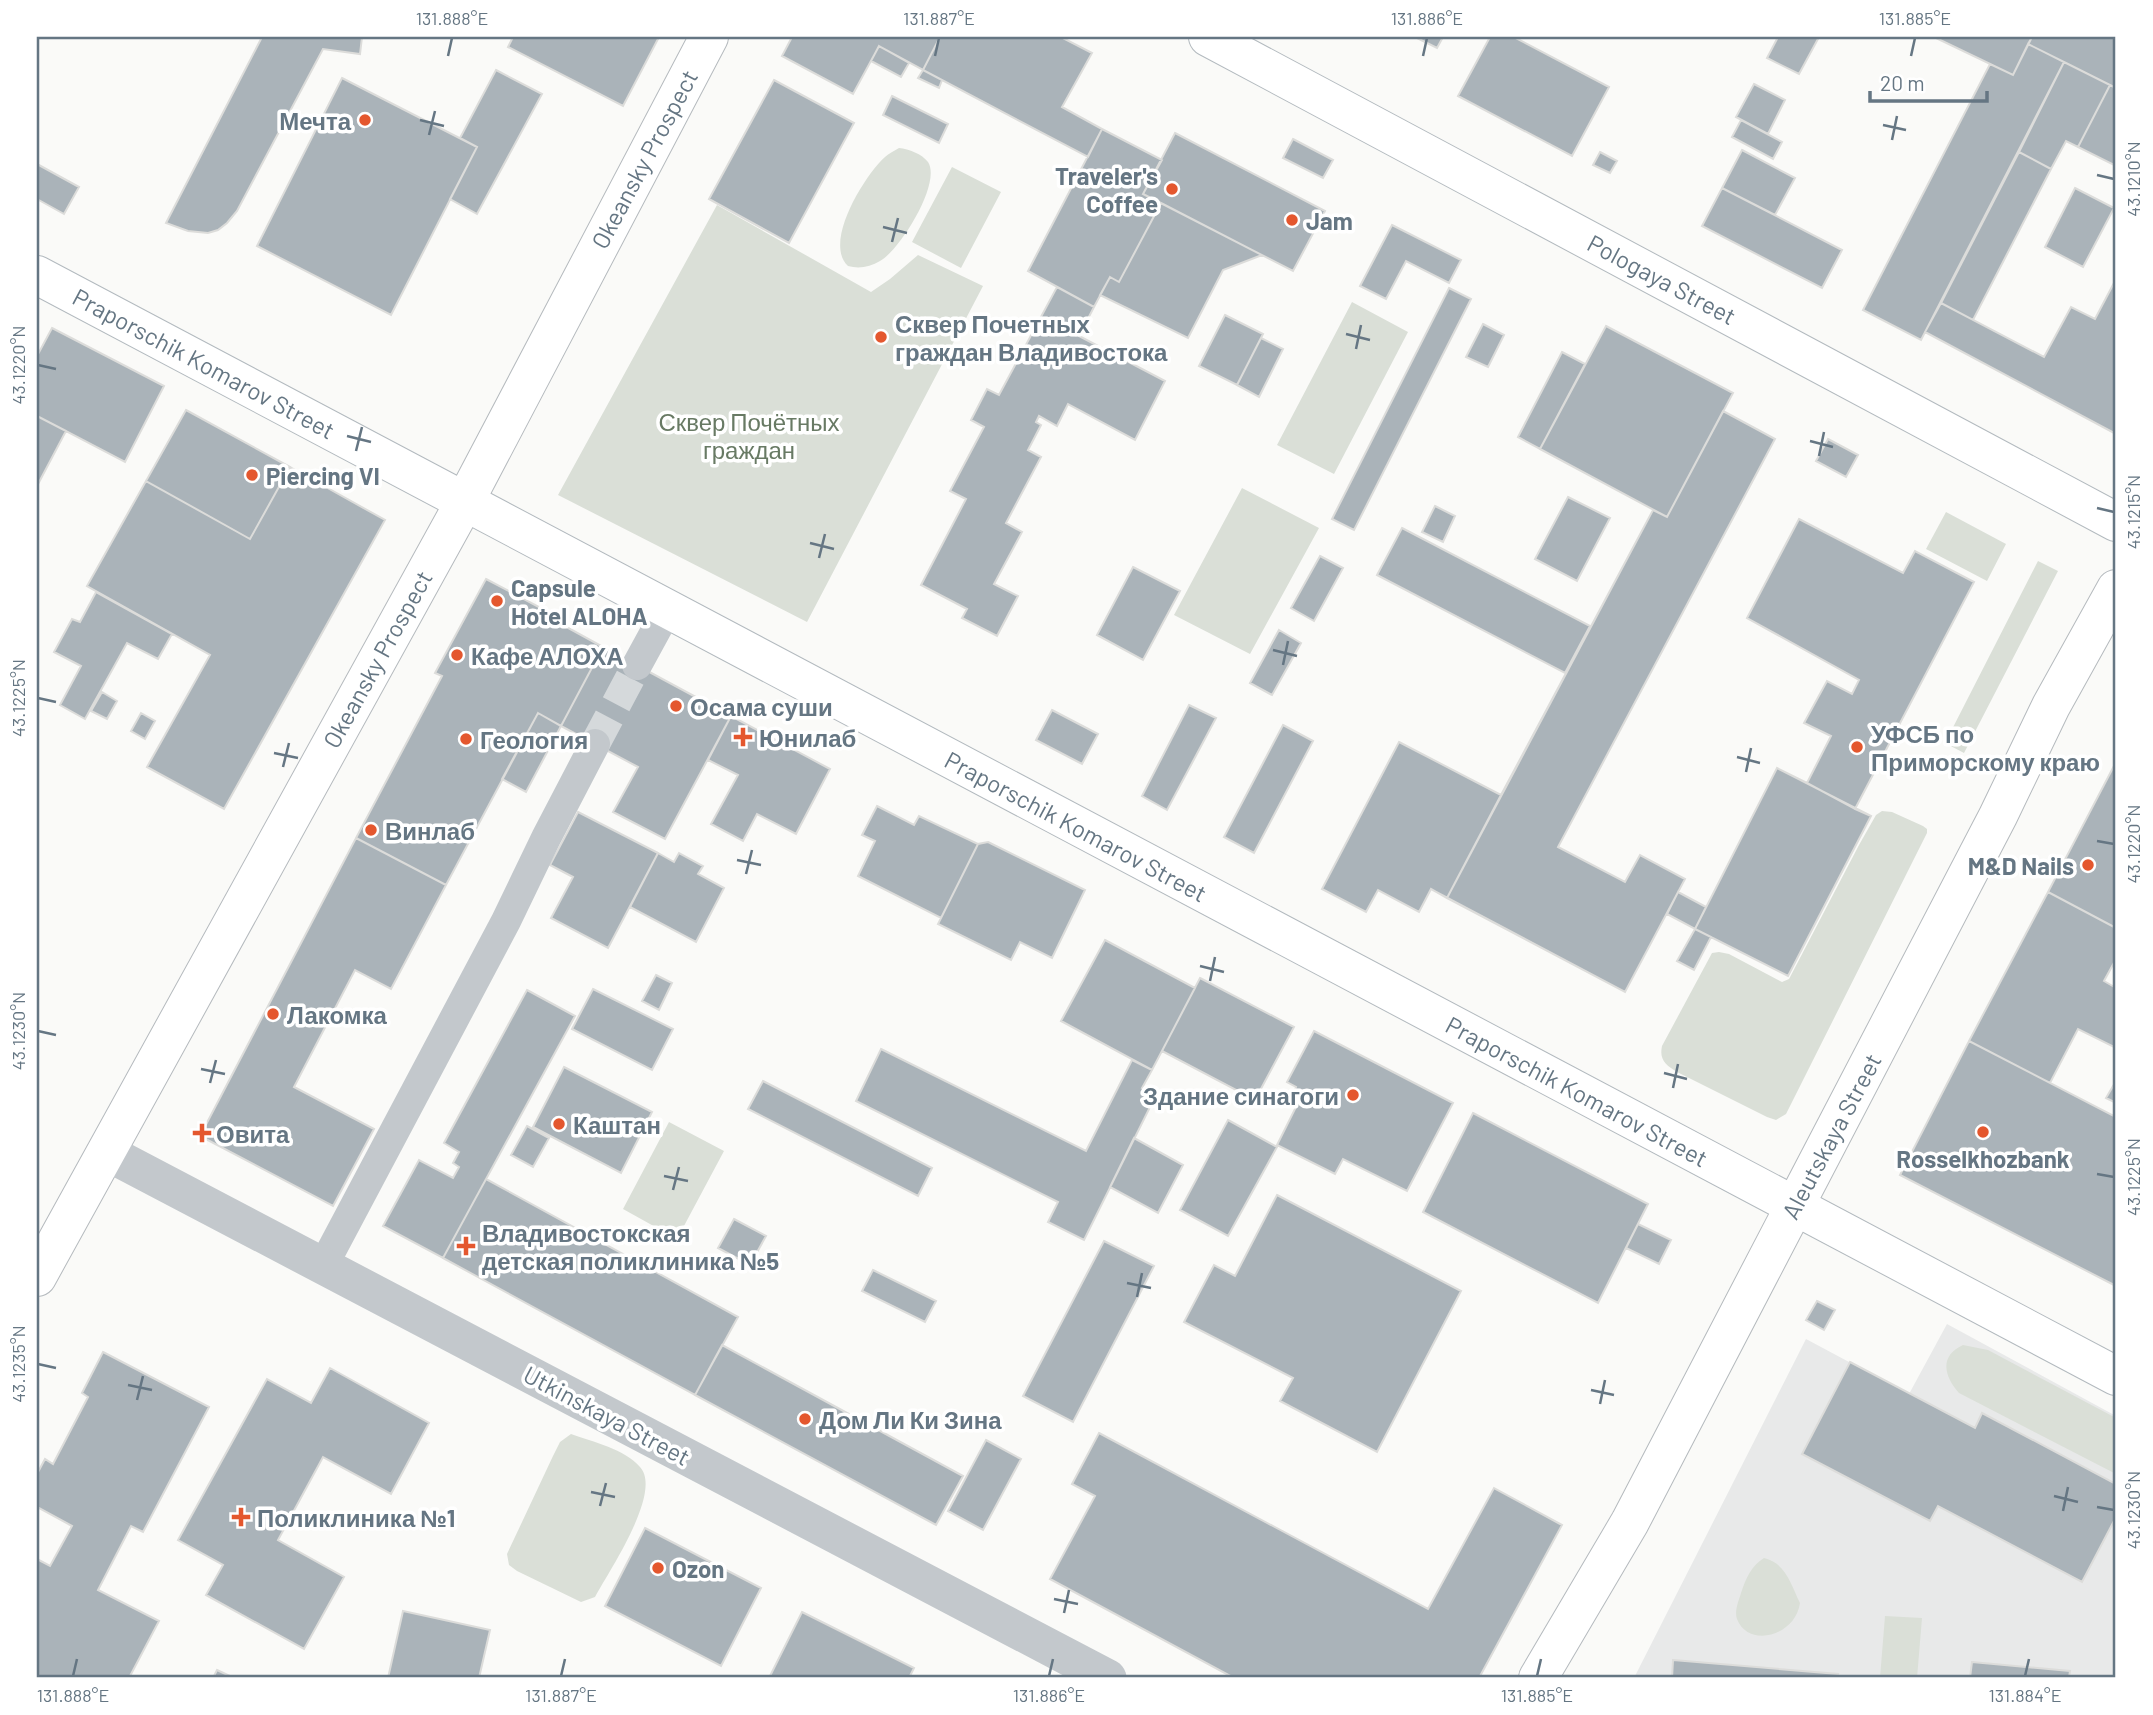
<svg xmlns="http://www.w3.org/2000/svg" width="2153" height="1715" viewBox="0 0 2153 1715" font-family="Barlow,sans-serif">
<rect width="100%" height="100%" fill="#fafaf8"/>
<path fill="#e8e9e9" d="M1947 1324 2116 1416V1678H1634L1806 1339 1909 1394Z"/>
<path fill="#dadfd7" d="M899 148C909 149 922 154 928 162 942 183 899 251 880 261 870 267 859 269 848 266 823 243 864 176 885 157 888 154 894 151 899 148Z
M952 167 1001 192 961 268 912 242Z
M717 205 871 292 890 279 918 255 983 286 807 622 558 495Z
M1352 302 1408 332 1334 474 1277 445Z
M1242 488 1319 528 1250 654 1174 615Z
M1946 512 2006 544 1987 581 1926 549Z
M2038 561 2058 571 1964 753 1945 743Z
M1882 811 1892 812 1923 826 1927 829V833L1786 1114 1776 1120 1767 1117 1677 1072C1666 1065 1659 1060 1662 1046L1712 953 1719 952 1729 954 1782 982 1789 979 1859 845 1876 815Z
M669 1122 724 1151 677 1239 623 1209Z
M1963 1345 1988 1350 2116 1418V1474L1959 1393C1944 1376 1939 1356 1963 1345Z
M571 1434C593 1442 625 1449 640 1467 663 1492 609 1571 595 1597L581 1602 517 1571 509 1565 507 1554 553 1456 560 1442Z
M1764 1558C1786 1563 1791 1585 1800 1603 1795 1637 1748 1648 1737 1619 1734 1611 1739 1600 1741 1593 1746 1578 1751 1566 1764 1558Z
M1885 1616 1922 1618 1917 1678H1880Z"/>
<path fill="#aab3b9" stroke="#dcdcda" stroke-width="2" d="M262 37H362L360 54 323 49 237 211 227 223 218 230 208 233 188 231 166 223Z
M513 37H659L623 106 508 47Z
M792 37H940L923 70 879 46 853 94 782 56Z
M940 37H1061L1092 53 1062 107 1102 129 1088 157 923 70Z
M1415 37H1443L1437 48Z
M1490 37H1514L1609 87 1572 156 1458 96Z
M1778 37H1819L1799 74 1767 58Z
M1934 37H2032L2013 75Z
M2032 37H2116V88L2028 44Z
M2028 44 2064 62 1921 340 1863 310 1990 64 2013 75Z
M879 46 909 63 901 77 871 61Z
M2064 62 2110 85 2078 147 2066 141 2051 169 2019 152Z
M496 70 542 94 477 214 450 199 477 147 460 138Z
M923 70 942 80 939 88 918 78Z
M342 78 477 147 391 315 257 246Z
M774 80 854 123 789 243 709 199Z
M1754 84 1785 100 1768 134 1736 117Z
M2110 85 2116 88V166L2078 147Z
M892 96 948 124 939 143 883 115Z
M1741 120 1782 142 1773 159 1732 137Z
M1102 129 1162 160 1143 194 1161 203 1119 282 1110 277 1094 307 1028 271Z
M1175 133 1325 211 1293 271 1143 194Z
M1293 139 1333 160 1323 178 1283 158Z
M1742 150 1795 178 1775 215 1722 188Z
M1600 152 1617 161 1610 173 1593 165Z
M2019 152 2051 169 1973 320 1941 303Z
M37 164 79 187 64 214 37 199Z
M1722 188 1842 250 1822 288 1702 226Z
M2075 188 2114 208 2083 267 2045 247Z
M1161 203 1262 255 1223 270 1188 338 1100 295 1110 277 1119 282Z
M1392 225 1461 260 1449 283 1406 261 1386 299 1360 286Z
M2116 279V434L1925 332 1941 303 2044 357 2071 307 2095 319Z
M1057 287 1094 307 1079 336 1165 381 1135 440 1068 404 1057 426 1039 416 1036 422 1041 425 1028 450 1041 457 1006 523 1022 532 994 584 1018 596 997 636 962 618 967 609 921 585 966 499 950 491 984 427 971 420 987 389 999 395Z
M1449 288 1471 299 1354 530 1332 519Z
M1225 315 1263 334 1237 385 1199 366Z
M1483 324 1504 335 1488 367 1466 357Z
M1606 326 1733 393 1667 517 1540 449Z
M52 328 164 386 125 462 37 416V356Z
M1261 338 1283 349 1259 397 1237 385Z
M1562 352 1585 364 1540 449 1518 437Z
M186 410 290 467 250 539 146 481Z
M1723 411 1775 439 1558 847 1625 882 1640 855 1685 879 1625 992 1431 889 1419 912 1378 890 1366 912 1322 889 1399 742 1501 795 1653 510 1667 517Z
M1723 411 1775 439 1558 847 1625 882 1640 855 1685 879 1625 992 1447 898 1653 510 1667 517Z
M37 416 66 431 37 486Z
M1828 439 1858 455 1846 477 1816 461Z
M290 467 385 520 224 809 147 767 210 655 87 586 146 481 250 539Z
M1568 497 1610 518 1577 581 1535 559Z
M1435 506 1455 516 1443 542 1422 532Z
M1799 519 1903 573 1915 551 1974 582 1855 809 1871 816 1788 976 1695 929 1777 768 1807 783 1831 736 1804 723 1827 681 1852 694 1859 680 1747 618Z
M1799 519 1903 573 1915 551 1974 582 1855 809 1807 783 1831 736 1804 723 1827 681 1852 694 1859 680 1747 618Z
M1402 528 1590 626 1565 673 1377 575Z
M1320 556 1343 568 1314 621 1291 608Z
M1133 567 1180 591 1143 660 1097 635Z
M486 579 552 614 550 618 603 647 561 726 538 713 446 885 356 838 442 676 435 673Z
M96 592 172 634 158 659 127 643 85 719 60 705 81 666 54 652 72 619 80 622Z
M1279 630 1301 643 1272 695 1250 683Z
M603 647 731 716 665 839 613 812 638 767 561 726Z
M102 692 117 701 107 719 91 711Z
M1189 705 1216 718 1167 810 1142 796Z
M1052 710 1098 734 1082 764 1036 740Z
M141 713 155 721 145 739 131 731Z
M538 713 561 726 526 792 502 779Z
M731 716 830 769 796 834 757 814 743 841 711 824 738 775 708 760Z
M1283 725 1313 741 1254 853 1224 837Z
M1399 742 1501 795 1447 898 1431 889 1419 912 1378 890 1366 912 1322 889Z
M2116 762V928L2048 892Z
M1777 768 1871 816 1788 976 1695 929Z
M877 806 914 825 919 816 978 844 941 918 858 876 875 841 862 835Z
M578 812 658 853 608 948 551 918 573 877 550 865Z
M356 838 446 885 391 989 355 970 294 1087 374 1129 333 1206 200 1136Z
M988 842 1085 890 1052 958 1020 942 1011 960 938 924 978 844Z
M658 853 674 862 679 853 703 866 698 874 724 888 696 942 630 907Z
M1678 892 1706 907 1695 929 1667 914Z
M2048 892 2116 928V959L2104 981 2116 988V1048L2078 1029 2050 1083 1969 1041Z
M1695 929 1711 937 1694 970 1677 961Z
M1105 940 1195 988 1152 1070 1061 1021Z
M656 975 672 983 659 1010 642 1001Z
M1200 978 1294 1027 1255 1100 1162 1051Z
M593 989 673 1029 652 1070 572 1029Z
M527 990 575 1016 443 1258 383 1226 419 1160 453 1178 459 1167 453 1163 459 1152 444 1143Z
M1314 1031 1453 1103 1407 1191 1343 1159 1335 1174 1277 1145 1300 1099 1293 1095 1296 1087 1287 1082Z
M1969 1041 2116 1117V1286L1900 1175Z
M881 1049 1086 1151 1132 1060 1152 1070 1142 1088 1156 1095 1084 1240 1048 1222 1058 1202 856 1101Z
M564 1067 652 1112 621 1173 533 1127Z
M763 1081 932 1168 918 1196 748 1109Z
M2116 1081V1103L2106 1098Z
M1473 1113 1648 1204 1598 1303 1423 1212Z
M1228 1120 1277 1147 1228 1236 1180 1210Z
M527 1126 549 1138 533 1167 511 1155Z
M1134 1138 1183 1165 1158 1213 1110 1187Z
M486 1179 738 1317 695 1395 443 1258Z
M1277 1195 1461 1291 1377 1452 1280 1401 1293 1378 1184 1322 1214 1265 1235 1276Z
M734 1219 766 1236 750 1265 718 1248Z
M1638 1224 1671 1240 1659 1264 1626 1248Z
M1104 1241 1154 1266 1073 1422 1023 1396Z
M873 1270 936 1301 925 1322 862 1291Z
M1817 1301 1835 1310 1824 1330 1806 1320Z
M722 1345 963 1476 936 1525 695 1395Z
M103 1352 209 1407 143 1532 131 1526 98 1590 159 1621 129 1678H39L37 1677V1559L50 1566 72 1526 37 1507V1474L45 1459 53 1464 88 1397 82 1393Z
M1850 1362 1975 1428 1982 1413 2116 1484V1517L2082 1582 1938 1506 1930 1521 1802 1454Z
M330 1368 429 1423 391 1494 323 1457 278 1540 344 1577 304 1649 206 1595 223 1565 178 1540 267 1379 311 1403Z
M1099 1433 1428 1609 1494 1488 1562 1525 1479 1678H1234L1050 1579 1095 1496 1072 1484Z
M986 1440 1021 1459 983 1530 948 1511Z
M645 1528 761 1588 721 1666 605 1606Z
M403 1611 490 1630 479 1678H388Z
M802 1612 914 1668 909 1678H769Z
M1673 1660 1838 1674 1837 1678H1672Z
M1972 1662 2070 1671 2069 1678H1970Z
M217 1670 234 1678H213Z"/>
<g fill="none" stroke-linecap="round" stroke-linejoin="round">
<path stroke="#d5d9db" stroke-width="30" stroke-dasharray="30 15" stroke-linecap="butt" d="M595 744 637 665"/>
<defs>
<path id="secondary" d="M1208 37 2116 522
M37 275 2116 1376"/>
<path id="primary" d="M37 1277 464 503 709 37
M1538 1678 1630 1522 1998 816 2051 706 2116 589"/>
</defs>
<use href="#secondary" stroke="#b3babf" stroke-width="40"/>
<use href="#primary" stroke="#b5babe" stroke-width="40"/>
<path stroke="#c3c8cc" stroke-width="30" d="M637 665 667 610
M323 1266 506 921 546 838 595 744"/>
<path stroke="#c3c8cc" stroke-width="37" d="M106 1152 1108 1678"/>
<use href="#secondary" stroke="#fff" stroke-width="38"/>
<use href="#primary" stroke="#fff" stroke-width="38"/>
</g>
<path fill="none" stroke="#657683" stroke-width="2.5" d="M448 56 452 38M935 56 939 38M1423 56 1427 38M1911 56 1915 38M420 120 444 126M1883 125 1906 130M429 135 435 111M1892 140 1897 116M2097 175 2114 179M883 227 907 233M892 242 898 218M1346 334 1370 340M1356 349 1361 325M38 365 56 369M347 436 371 442M1810 441 1833 447M356 451 362 427M1819 456 1824 432M2097 508 2114 512M810 543 834 549M819 558 825 534M1273 650 1297 656M1283 665 1288 641M38 698 56 702M274 753 298 758M1737 757 1760 763M283 767 289 743M1746 772 1751 748M2097 841 2114 844M737 860 761 865M746 874 752 850M1200 966 1224 972M1210 981 1215 957M38 1031 56 1035M201 1069 225 1074M1664 1073 1687 1079M210 1083 216 1060M1673 1088 1678 1064M2097 1174 2114 1177M664 1176 688 1181M673 1190 679 1167M1127 1283 1151 1288M1137 1297 1142 1273M38 1364 56 1368M128 1385 152 1390M1591 1390 1614 1395M137 1400 143 1376M1600 1404 1605 1380M591 1492 615 1497M2054 1496 2078 1502M600 1506 606 1483M2097 1507 2114 1510M2063 1511 2068 1487M1054 1599 1078 1604M1064 1613 1069 1590M73 1676 77 1659M561 1676 565 1659M1049 1676 1053 1659M1537 1676 1541 1659M2025 1676 2029 1659"/>
<g fill="#e4572e" stroke="#fff" stroke-width="2.5">
<circle cx="365" cy="120" r="7"/>
<circle cx="1172" cy="189" r="7"/>
<circle cx="1292" cy="220" r="7"/>
<circle cx="881" cy="337" r="7"/>
<circle cx="252" cy="475" r="7"/>
<circle cx="497" cy="601" r="7"/>
<circle cx="457" cy="655" r="7"/>
<circle cx="676" cy="706" r="7"/>
<path d="M739.5 726.5h7v7h7v7h-7v7h-7v-7h-7v-7h7z"/>
<circle cx="466" cy="739" r="7"/>
<circle cx="1857" cy="747" r="7"/>
<circle cx="371" cy="830" r="7"/>
<circle cx="2088" cy="865" r="7"/>
<circle cx="273" cy="1014" r="7"/>
<circle cx="1353" cy="1095" r="7"/>
<circle cx="559" cy="1124" r="7"/>
<circle cx="1983" cy="1132" r="7"/>
<path d="M198.5 1122.5h7v7h7v7h-7v7h-7v-7h-7v-7h7z"/>
<path d="M462.5 1235.5h7v7h7v7h-7v7h-7v-7h-7v-7h7z"/>
<circle cx="805" cy="1419" r="7"/>
<path d="M237.5 1506.5h7v7h7v7h-7v7h-7v-7h-7v-7h7z"/>
<circle cx="658" cy="1568" r="7"/>
</g>
<g text-anchor="middle" dominant-baseline="central" stroke-width="7" stroke-linejoin="round" paint-order="stroke">
<g font-size="24" font-weight="bold" fill="#657683" stroke="#fff" text-anchor="start">
<text x="351" y="120" text-anchor="end">Мечта</text>
<text x="1158" y="175" text-anchor="end">Traveler's<tspan x="1158" dy="28">Coffee</tspan></text>
<text x="1306" y="220">Jam</text>
<text x="895" y="323">Сквер Почетных<tspan x="895" dy="28">граждан Владивостока</tspan></text>
<text x="266" y="475">Piercing Vl</text>
<text x="511" y="587">Capsule<tspan x="511" dy="28">Hotel ALOHA</tspan></text>
<text x="471" y="655">Кафе АЛОХА</text>
<text x="690" y="706">Осама суши</text>
<text x="1871" y="733">УФСБ по<tspan x="1871" dy="28">Приморскому краю</tspan></text>
<text x="759" y="737">Юнилаб</text>
<text x="480" y="739">Геология</text>
<text x="385" y="830">Винлаб</text>
<text x="2074" y="865" text-anchor="end">M&amp;D Nails</text>
<text x="287" y="1014">Лакомка</text>
<text x="1339" y="1095" text-anchor="end">Здание синагоги</text>
<text x="573" y="1124">Каштан</text>
<text x="216" y="1133">Овита</text>
<text x="1983" y="1158" text-anchor="middle">Rosselkhozbank</text>
<text x="482" y="1232">Владивостокская<tspan x="482" dy="28">детская поликлиника №5</tspan></text>
<text x="819" y="1419">Дом Ли Ки Зина</text>
<text x="257" y="1517">Поликлиника №1</text>
<text x="672" y="1568">Ozon</text>
</g>
<g font-size="24" fill="#657683" stroke="#fff">
<text transform="translate(644 159) rotate(-62)">Okeansky Prospect</text>
<text transform="translate(1662 279) rotate(28)">Pologaya Street</text>
<text transform="translate(204 363) rotate(28)">Praporschik Komarov Street</text>
<text transform="translate(377 659) rotate(-61)">Okeansky Prospect</text>
<text transform="translate(1076 826) rotate(28)">Praporschik Komarov Street</text>
<text transform="translate(1577 1091) rotate(28)">Praporschik Komarov Street</text>
<text transform="translate(1831 1136) rotate(-62)">Aleutskaya Street</text>
<text transform="translate(607 1415) rotate(28)">Utkinskaya Street</text>
</g>
<g font-size="24" fill="#687a64" stroke="#fff">
<text x="749" y="421">Сквер Почётных<tspan x="749" dy="28">граждан</tspan></text>
</g>
</g>
<rect width="2153" height="1715" fill="none" stroke="#ffffff" stroke-width="77"/>
<path d="M1870 91v10h117v-10" fill="none" stroke="#657683" stroke-width="3.5"/>
<text x="1880" y="91" font-size="21" fill="#657683" stroke="#ffffff" stroke-width="5" paint-order="stroke">20 m</text>
<rect x="38" y="38" width="2076" height="1638" fill="none" stroke="#657683" stroke-width="2.5"/>
<g font-size="18" text-anchor="middle" fill="#657683">
<text x="452" y="25">131.888°E</text>
<text x="939" y="25">131.887°E</text>
<text x="1427" y="25">131.886°E</text>
<text x="1915" y="25">131.885°E</text>
<text transform="translate(2134 179) rotate(-90)" y="6">43.1210°N</text>
<text transform="translate(19 365) rotate(-90)" y="6">43.1220°N</text>
<text transform="translate(2134 512) rotate(-90)" y="6">43.1215°N</text>
<text transform="translate(19 698) rotate(-90)" y="6">43.1225°N</text>
<text transform="translate(2134 844) rotate(-90)" y="6">43.1220°N</text>
<text transform="translate(19 1031) rotate(-90)" y="6">43.1230°N</text>
<text transform="translate(2134 1177) rotate(-90)" y="6">43.1225°N</text>
<text transform="translate(19 1364) rotate(-90)" y="6">43.1235°N</text>
<text transform="translate(2134 1510) rotate(-90)" y="6">43.1230°N</text>
<text x="73" y="1702">131.888°E</text>
<text x="561" y="1702">131.887°E</text>
<text x="1049" y="1702">131.886°E</text>
<text x="1537" y="1702">131.885°E</text>
<text x="2025" y="1702">131.884°E</text>
</g>
</svg>
